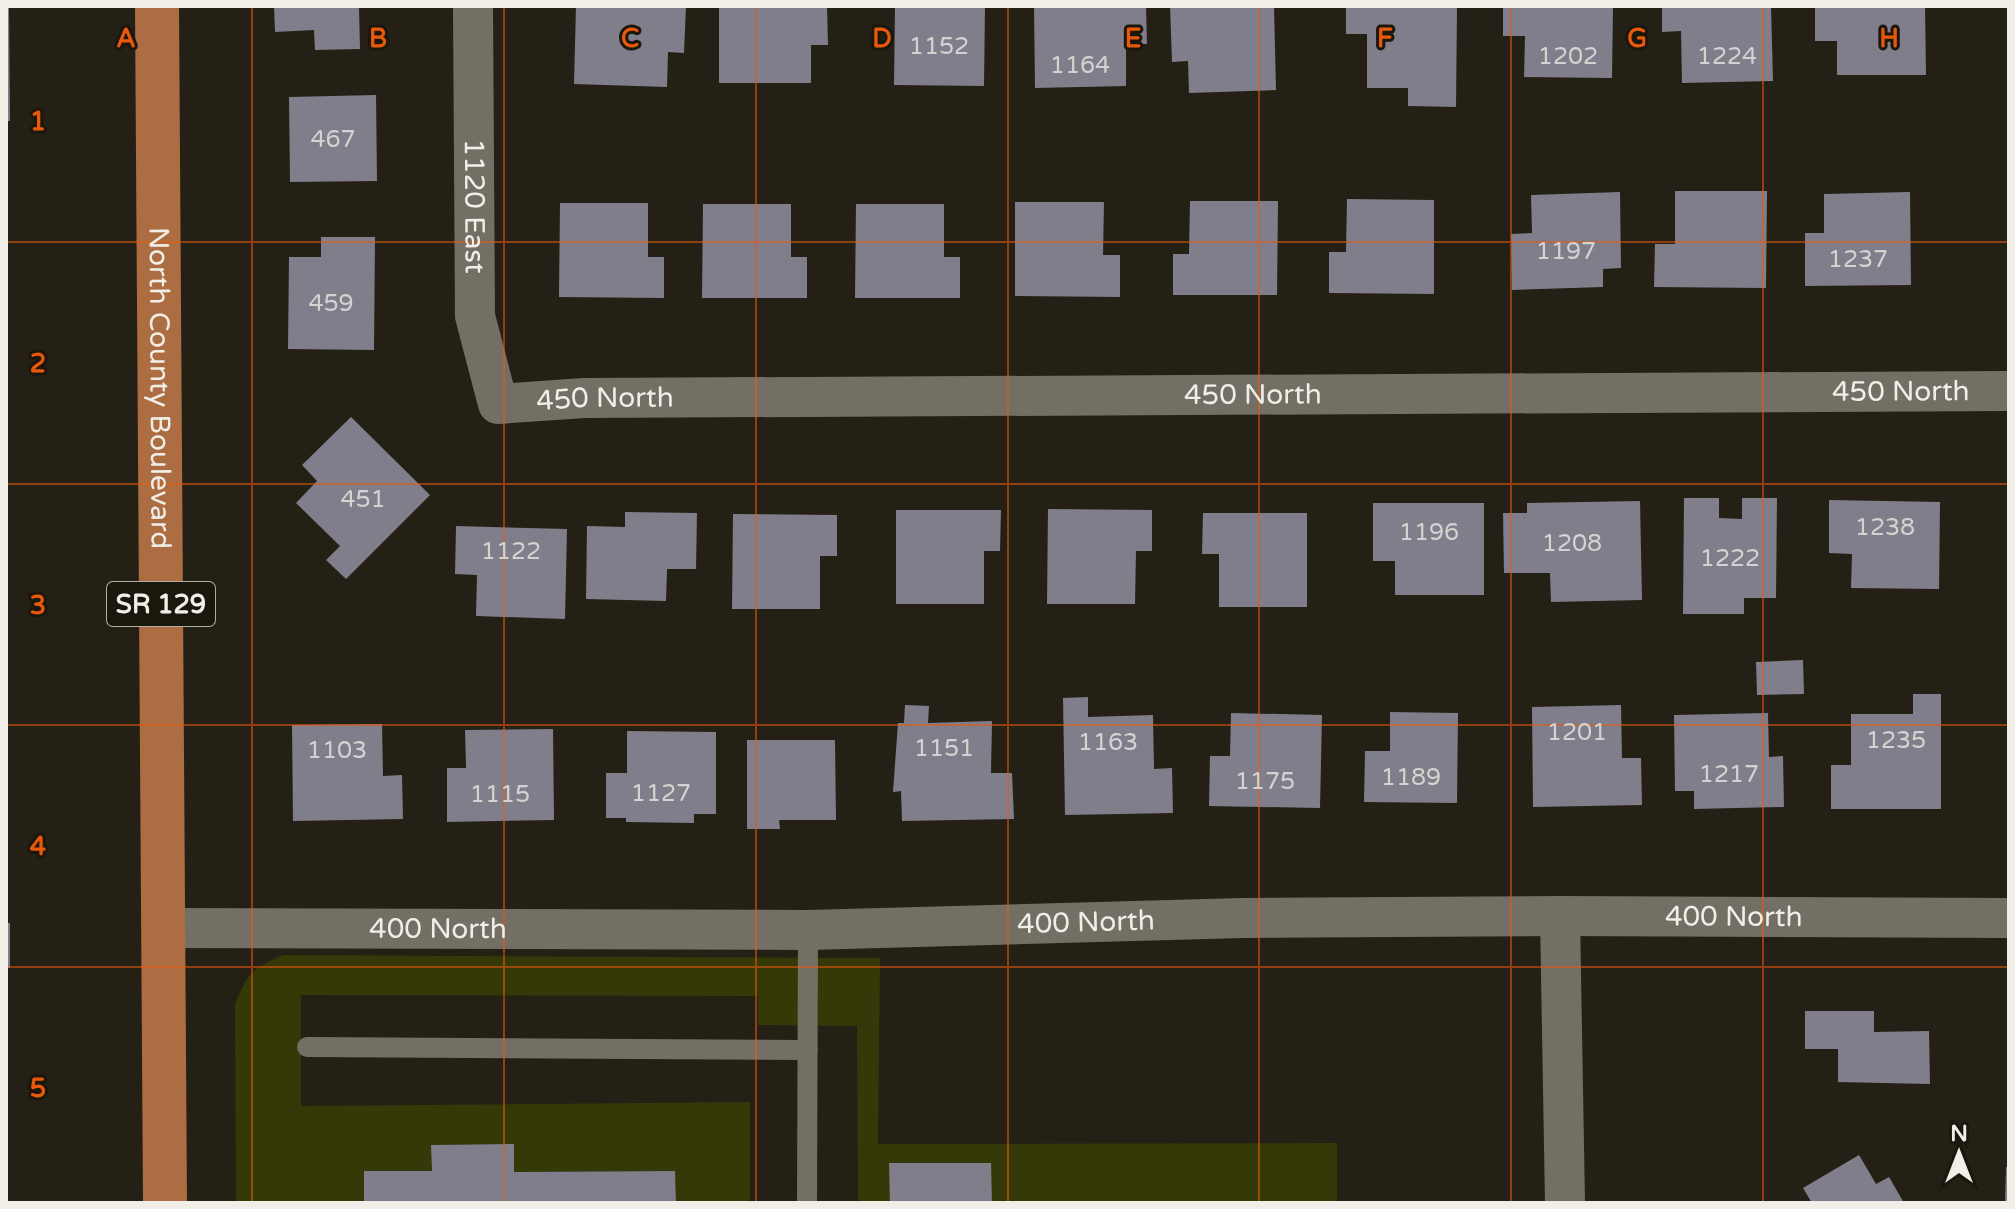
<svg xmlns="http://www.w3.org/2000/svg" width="2015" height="1209" viewBox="0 0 2015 1209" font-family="'Varela Round',sans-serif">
<rect width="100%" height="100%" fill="#242016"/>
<path fill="#353907" d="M283 955 880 958 878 1144 1337 1143V1203H858L857 1026 758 1025V996L301 995V1106L750 1102V1203H676L675 1171 514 1172 513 1144 432 1145V1171L364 1172V1203H236L235 1004C248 972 252 969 283 955Z"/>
<path fill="#807e8a" d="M6 6H9L10 121H6Z
M274 6H359L360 49 315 50 314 30 275 32Z
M576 6H686L684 53 668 52 667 87 574 84Z
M719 6H827L828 45H811V83H719Z
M895 6H985L984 86 894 85Z
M1034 6H1146L1147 44H1126V86L1035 88Z
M1170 6H1274L1276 90 1189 93 1188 61 1172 62Z
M1346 6H1457L1456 107 1408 106V88H1367V34H1346Z
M1503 6H1613L1612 78 1524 77 1525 36H1503Z
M1662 6H1771L1773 81 1682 83 1681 31 1662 32Z
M1815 6H1925L1926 75H1837V41H1815Z
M376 95 377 181 290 182 289 97Z
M1675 191H1767L1766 288 1654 287 1655 244H1675Z
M1620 192 1621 268 1603 269V287L1512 290 1511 234 1532 233 1531 195Z
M1910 192 1911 285 1805 286V233H1824V194Z
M1347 199 1434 200V294L1329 293V252H1346Z
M1190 201H1278L1277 295H1173V254H1189Z
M1015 202H1104L1103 255H1120V297L1015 296Z
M560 203H648V257H664V298L559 297Z
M703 204H791V257H807V298H702Z
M856 204H944V257H960V298H855Z
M321 237H375L374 350 288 349 289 257H321Z
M351 417 430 495 346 579 326 560 340 546 296 503 317 481 302 465Z
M1684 498H1719V518L1742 519V498H1777L1776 598H1744V614H1683Z
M1829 500 1940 502 1939 589 1851 588 1852 554 1829 553Z
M1640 501 1642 600 1551 602 1550 573H1504L1503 513H1527V503Z
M1373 503H1484V595H1395V561H1373Z
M1048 509 1152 510V551H1136L1135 604H1047Z
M896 510H1001L1000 551H984V604H896Z
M625 512 697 513 696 569H667L666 601 586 599 587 526 625 527Z
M1203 513H1307V607H1219V554H1202Z
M733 514 837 515V556H820V609H732Z
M456 526 567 529 565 619 476 616 477 575 455 574Z
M1803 660 1804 694 1757 695 1756 662Z
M1913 694H1941V809H1831V765H1851V714H1913Z
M1088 697V717L1153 715 1154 769 1172 768 1173 813 1065 815 1063 698Z
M905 705 929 706 928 723 992 721 991 773H1012L1014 819 902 821 901 791 893 792 898 723H904Z
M1621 705 1622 758H1641L1642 805 1533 807 1532 707Z
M1390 712 1458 713 1457 803 1364 802 1365 751H1390Z
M1231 713 1322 715 1320 808 1209 806 1210 756H1230Z
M1768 713 1769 757 1783 756 1784 807 1694 809V791H1675L1674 715Z
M382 724 383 776 402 775 403 819 293 821 292 725Z
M553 729 554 820 447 822V768H466L465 730Z
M627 731 716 732V814H694V823L626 822V818H606V773H627Z
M747 740H835L836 820H779L780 829H747Z
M6 923H10V968H6Z
M1805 1011H1874V1032L1929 1031 1930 1084 1838 1082V1049H1805Z
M514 1144V1172L675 1171 676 1203H364V1171H432L431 1145Z
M1859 1155 1876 1184 1889 1177 1904 1203H1812L1803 1188Z
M889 1163H991L992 1203H890Z
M2009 1166V1203H2005L2006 1167Z"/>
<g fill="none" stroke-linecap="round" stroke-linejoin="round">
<path stroke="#746f64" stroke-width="20" d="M307 1047 808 1050
M807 1203 808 930"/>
<g stroke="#746f64" stroke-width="40">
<path id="s1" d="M473 6 475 316 498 404 584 398 2009 391"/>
<path d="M1560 916 1565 1203"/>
<path id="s2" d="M164 928 808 930 1242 918 1560 916 2009 918"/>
</g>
<path stroke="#ac6d42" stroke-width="44" id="s3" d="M157 6 165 1203"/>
</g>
<path fill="none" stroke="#e8590c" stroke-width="2" stroke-opacity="0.55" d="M252 6V1203M504 6V1203M756 6V1203M1008 6V1203M1259 6V1203M1511 6V1203M1763 6V1203M6 242H2009M6 484H2009M6 725H2009M6 967H2009"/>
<g text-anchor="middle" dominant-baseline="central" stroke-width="6" stroke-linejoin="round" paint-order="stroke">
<g font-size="24" fill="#d5d2d0">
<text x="939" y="46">1152</text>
<text x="1568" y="56">1202</text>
<text x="1727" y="56">1224</text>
<text x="1080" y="65">1164</text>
<text x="333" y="139">467</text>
<text x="1566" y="251">1197</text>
<text x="1858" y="259">1237</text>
<text x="331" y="303">459</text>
<text x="363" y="499">451</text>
<text x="1885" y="527">1238</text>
<text x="1429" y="532">1196</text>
<text x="1572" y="543">1208</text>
<text x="511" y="551">1122</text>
<text x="1730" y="558">1222</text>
<text x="1577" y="732">1201</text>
<text x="1896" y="740">1235</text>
<text x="1108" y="742">1163</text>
<text x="944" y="748">1151</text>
<text x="337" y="750">1103</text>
<text x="1729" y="774">1217</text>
<text x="1411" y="777">1189</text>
<text x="1265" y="781">1175</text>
<text x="661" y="793">1127</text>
<text x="500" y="794">1115</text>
</g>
<rect fill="#1b170d" stroke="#b1aea6" stroke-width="2" x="107" y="582" width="108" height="44" rx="6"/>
<g font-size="26" font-weight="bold" fill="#f1eee7">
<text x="161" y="604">SR 129</text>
</g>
<g font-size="28" fill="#f1eee7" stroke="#1b170d">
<text stroke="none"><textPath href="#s1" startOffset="200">1120 East</textPath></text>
<text stroke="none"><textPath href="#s3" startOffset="382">North County Boulevard</textPath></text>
<text stroke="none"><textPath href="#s1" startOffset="1804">450 North</textPath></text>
<text stroke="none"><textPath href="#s1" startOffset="1156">450 North</textPath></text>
<text stroke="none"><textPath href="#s1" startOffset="508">450 North</textPath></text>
<text stroke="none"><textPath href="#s2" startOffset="1570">400 North</textPath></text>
<text stroke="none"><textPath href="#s2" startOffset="922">400 North</textPath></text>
<text stroke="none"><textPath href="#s2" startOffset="274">400 North</textPath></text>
</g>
</g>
<g font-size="26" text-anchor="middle" font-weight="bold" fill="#e8590c" stroke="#1b170d" stroke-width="6" stroke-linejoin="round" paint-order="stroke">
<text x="126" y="47">A</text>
<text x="378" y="47">B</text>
<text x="630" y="47">C</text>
<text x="882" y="47">D</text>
<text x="1133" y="47">E</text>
<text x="1385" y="47">F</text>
<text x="1637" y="47">G</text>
<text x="1889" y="47">H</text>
<text x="38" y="130">1</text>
<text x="38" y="372">2</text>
<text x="38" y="614">3</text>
<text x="38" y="855">4</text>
<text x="38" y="1097">5</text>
</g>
<rect width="2015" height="1209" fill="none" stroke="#f1eee7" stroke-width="16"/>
<g transform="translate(1959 1153)" stroke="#1b170d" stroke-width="6" paint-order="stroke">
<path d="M0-6L14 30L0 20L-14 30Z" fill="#f1eee7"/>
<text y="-12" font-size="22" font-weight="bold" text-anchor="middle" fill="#f1eee7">N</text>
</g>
</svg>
